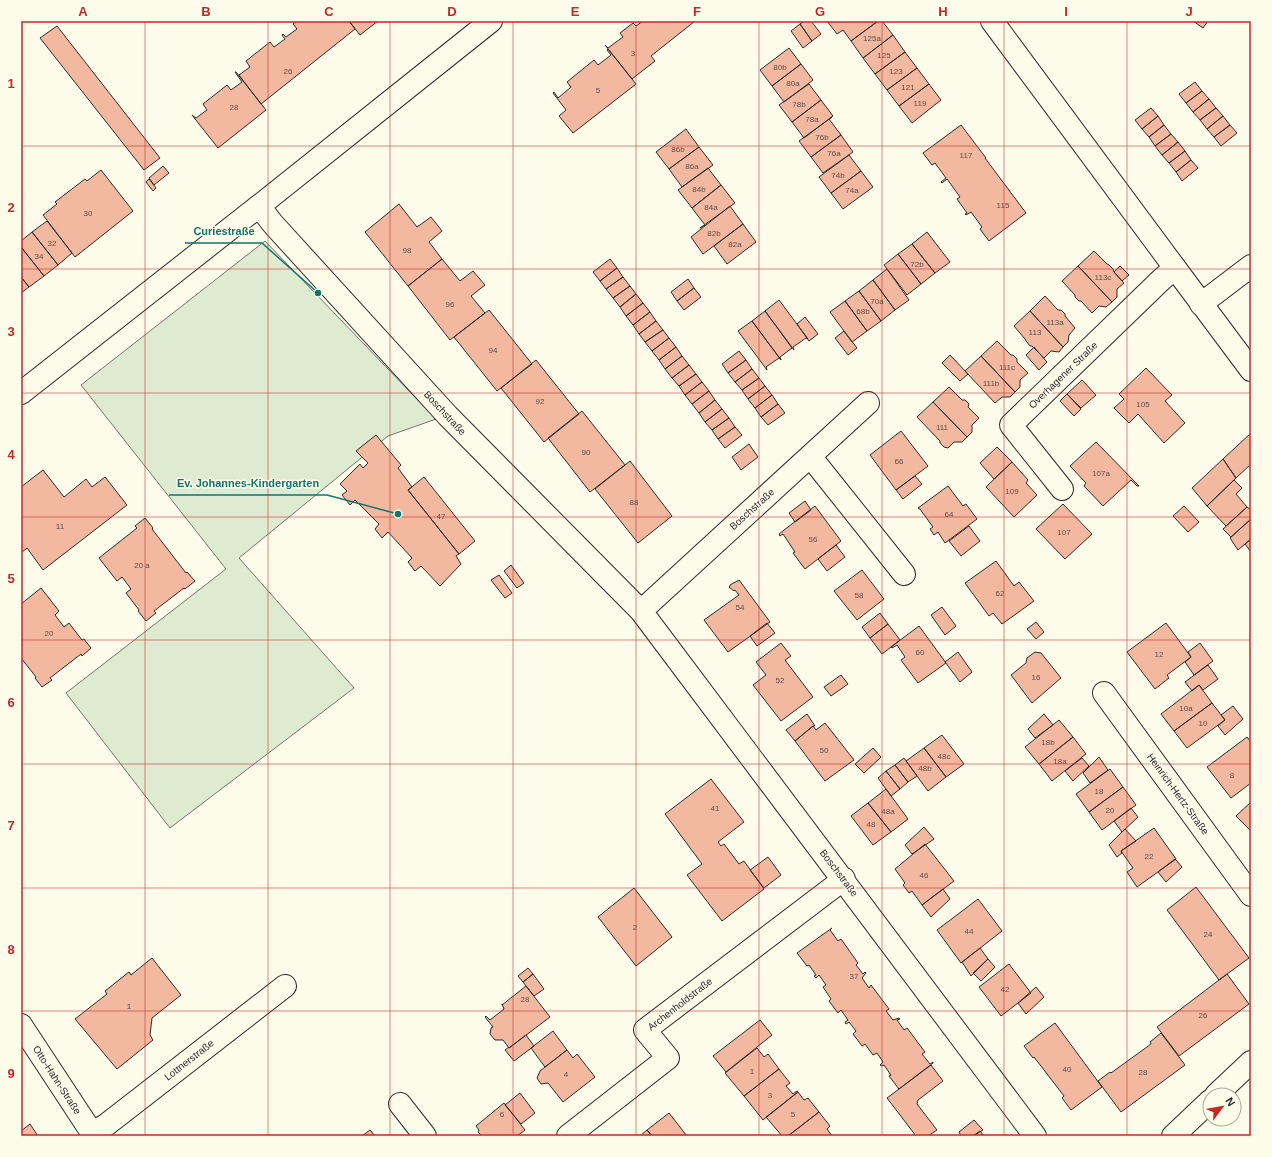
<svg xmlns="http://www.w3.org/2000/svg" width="1272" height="1157" viewBox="0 0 1272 1157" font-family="Arial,sans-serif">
<rect width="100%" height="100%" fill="#fdfbea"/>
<path fill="#deebd1" stroke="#74746e" d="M265 241 436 419 388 436 239 558 354 688 170 828 66 693 226 569 81 385Z"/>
<path fill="#f2b8a0" stroke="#2b2b2b" d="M297 21H349L355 29 261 104 239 75 250 67 246 61 270 42 274 47 285 39 282 35 283 34 286 37 297 29 293 24Z
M349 21H378L360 35Z
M643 21H695L651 56 655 61 632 79 605 45 608 48 623 37 620 33 633 23 636 26Z
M804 21H811L821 34 812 41 800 24Z
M827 21H878L851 41 843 30 837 34Z
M878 21H882L893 35 863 58 851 41Z
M1193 21H1208L1203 28Z
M800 24 812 41 803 48 791 31Z
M57 26 160 158 144 170 40 38Z
M893 35 905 52 875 74 863 58Z
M789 48 801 64 772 86 760 70Z
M608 49 636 84 573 133 559 116 566 110 553 93 554 92 558 98 571 87 567 82 594 60 598 65 611 55 607 50Z
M905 52 917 68 887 90 875 74Z
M801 64 813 80 784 102 772 86Z
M917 68 929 84 899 106 887 90Z
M235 72H236L266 110 218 148 192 115 196 118 207 110 203 104 227 85 231 90 242 82Z
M1195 82 1202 91 1186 103 1179 94Z
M809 84 821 100 792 122 779 105Z
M929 84 941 100 912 123 899 106Z
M1202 91 1209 99 1193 112 1186 103Z
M1209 99 1216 108 1200 120 1193 112Z
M821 100 833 116 804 138 792 122Z
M1151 108 1158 116 1142 129 1135 120Z
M1216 108 1223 116 1207 129 1200 120Z
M1158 116 1164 125 1149 137 1142 129Z
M1223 116 1230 125 1214 137 1207 129Z
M832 117 829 119 841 135 811 157 799 141Z
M961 125 986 158H985L1026 213 989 241 980 229 982 227 971 212 966 215 965 214 967 213 957 199 960 197 947 179 942 183 941 182 946 178 935 163 932 165 923 153Z
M1164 125 1171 134 1155 146 1149 137Z
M1230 125 1237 133 1221 146 1214 137Z
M686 129 699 147 669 169 656 152Z
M1171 134 1178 142 1162 155 1155 146Z
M841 135 853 152 823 173 811 157Z
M1178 142 1185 151 1169 163 1162 155Z
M699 147 713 165 682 187 669 169Z
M1185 151 1191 160 1176 172 1169 163Z
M849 155 861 171 831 193 819 177Z
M1191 160 1198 168 1182 181 1176 172Z
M163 166 169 173 154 185 149 178Z
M708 168 721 185 692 208 678 190Z
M101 170 133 211 75 257 43 215 57 204 55 202 85 179 87 181Z
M861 171 873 187 843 209 831 193Z
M149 179 156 188 153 191 146 182Z
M721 185 735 203 700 228 705 225 692 208Z
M399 204 417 227 431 217 442 231 429 242 442 259 408 286 365 232Z
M730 206 743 224 703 254 691 237Z
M47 221 72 253 58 265 32 232Z
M743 224 756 242 727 264 714 246Z
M32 232 58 265 44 276 21 247V241Z
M927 232 950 262 935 273 912 244Z
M912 244 935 273 921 284 898 254Z
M21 247 44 276 29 287 21 277Z
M1094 251 1107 264 1109 265 1113 269 1114 272 1124 283 1117 289V297L1112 302 1078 266Z
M898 254 921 284 907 295 884 265Z
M442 259 460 281 473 271 485 285 471 296 485 313 450 340 408 286Z
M610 259 617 268 600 281 593 272Z
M1078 266 1112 302 1106 307 1099 306 1092 313 1081 301H1079L1075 297V295L1062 281Z
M1120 266 1129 275 1122 281 1114 272Z
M617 268 623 277 606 289 600 281Z
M887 269 909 300 895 310 873 280Z
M21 277 29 287 21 293Z
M623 277 630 286 613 298 606 289Z
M688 279 694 288 677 301 671 292Z
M873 280 895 310 881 321 859 291Z
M630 286 636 294 620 307 613 298Z
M694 288 701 297 684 310 677 301Z
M859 291 881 321 867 331 845 301Z
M636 294 643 303 626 316 620 307Z
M1045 296 1058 310H1061L1065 314V316L1075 328 1069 335 1068 342 1063 347 1030 311Z
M779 300 808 339 806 338 793 347 794 350 765 311Z
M845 301 867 331 852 342 830 312Z
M643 303 650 312 633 325 626 316Z
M489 310 532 364 497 391 454 337Z
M765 311 792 348 780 357 781 360 752 321Z
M1030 311 1063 347 1059 352 1051 351 1044 358 1032 346H1030L1026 341 1025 339 1014 326Z
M650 312 656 321 639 334 633 325Z
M805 317 818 334 809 341 797 324Z
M656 321 663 330 645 342 639 334Z
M752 321 781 360 779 358 766 367 767 370 738 331Z
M663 330 669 338 652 351 645 342Z
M844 331 857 348 848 355 835 338Z
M669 338 676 347 659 360 652 351Z
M997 341 1011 355H1013L1017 359V362L1028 373 1020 380V387L1015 392 981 356Z
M676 347 682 356 665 369 659 360Z
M1034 347 1047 362 1039 370 1026 355Z
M739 351 746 360 728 373 722 364Z
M950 355 968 374 960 381 942 363Z
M682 356 689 365 672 378 665 369Z
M981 356 1015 392 1010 397H1002L995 403 965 371Z
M536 360 579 414 544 442 501 388Z
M746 360 752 369 735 382 728 373Z
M689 365 696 374 679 386 672 378Z
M1146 368 1172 395 1165 401 1185 423 1164 443 1138 414 1129 423 1114 408 1124 399 1119 394Z
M752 369 759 378 742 390 735 382Z
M696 374 702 382 685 395 679 386Z
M759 378 765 386 748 399 742 390Z
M1082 380 1096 395 1081 408 1067 394Z
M702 382 709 391 692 404 685 395Z
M765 386 772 395 755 408 748 399Z
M949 387 962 400H965L969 404 968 407 979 418 972 425V432L967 437 933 402Z
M709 391 715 400 699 413 692 404Z
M1067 394 1081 409 1074 416 1060 401Z
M772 395 778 404 761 417 755 408Z
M715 400 722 409 705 422 699 413Z
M933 402 967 437 962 442H954L948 448 944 447 940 443V441L917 417Z
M778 404 785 413 768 425 761 417Z
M722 409 729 418 712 430 705 422Z
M582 411 625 465 590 492 548 438Z
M729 418 735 427 718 439 712 430Z
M735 427 742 435 725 448 718 439Z
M901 431 928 466 896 490 870 455Z
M1251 433V464L1236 478 1223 459Z
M376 435 401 465 398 468 412 487 408 490 459 554 456 556 461 564 440 586 421 566 415 571 408 562 412 558 388 532 382 538 375 529 379 524 355 500 350 505 342 495 347 491 340 484 360 464 363 468 368 463 356 451Z
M1096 442 1139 486H1137L1131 480 1103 506 1084 486 1086 483 1070 466Z
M749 444 758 457 741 470 732 457Z
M997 447 1012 462 994 479 980 463Z
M1223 459 1236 478 1207 506 1192 488Z
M630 461 672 516 638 543 595 489Z
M1012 462 1028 480 1026 483 1037 495 1014 517 986 487Z
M43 470 64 497 86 479 92 487 105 477 127 505 43 570 27 548 21 553V487Z
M915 476 922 484 903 499 896 490Z
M424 477 475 541 459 554 408 490Z
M1234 480 1242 488 1236 494 1247 507 1226 526 1207 506Z
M948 486 963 506 966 504 977 519 945 543 938 532 934 535 930 529 933 527 920 509 918 508Z
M805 501 811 510 795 522 789 513Z
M1063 504 1092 534 1065 559 1036 529Z
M815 506 841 541 805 569 793 553 795 552 783 534 780 536 779 534Z
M1184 506 1199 522 1188 532 1173 516Z
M1247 507 1251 510V519L1231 537 1223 529Z
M145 518 153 528 152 529 186 573 187 572 195 581 185 589 184 588 154 611 156 613 146 621 138 611 139 610 126 593 131 589 122 577 117 581 99 558 137 528 135 526Z
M1251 519V539L1238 550 1230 538Z
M969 526 980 541 961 556 949 541Z
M1251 539V552L1245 544Z
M836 545 845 557 827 571 818 559Z
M996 561 1014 586 1019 582 1034 601 1002 624 993 613 989 616 965 583Z
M511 565 524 583 517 588 504 571Z
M862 570 884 599 857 620 834 591Z
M499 575 512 593 505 598 491 580Z
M739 580 770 622 728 652 704 620 739 595 735 590 734 591 729 587 730 586V585Z
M41 588 59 611 55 615 64 627 69 623 82 640 84 639 91 648 82 656 81 654 50 678 52 680 42 687 35 678 36 677 21 658V604Z
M942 607 956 626 945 635 931 615Z
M880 613 888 624 870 638 862 627Z
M1036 622 1044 632 1036 639 1027 629Z
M767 623 775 633 757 646 750 636Z
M1166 623 1191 657 1167 675 1169 678 1155 689 1127 652Z
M888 624 900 640 882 654 870 638Z
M919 626 946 663 918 683 901 660 905 657 897 645 892 648 891 647Z
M781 643 791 656 785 660 813 697 781 721 753 685 766 675 756 662Z
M1200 643 1213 661 1194 675 1185 662 1191 657 1188 652Z
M958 652 972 672 960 682 945 662Z
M1035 652 1041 653 1061 678 1032 703 1011 675 1026 663 1027 658Z
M1208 665 1218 679 1203 690 1199 685 1192 691 1185 682Z
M841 675 848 684 831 696 824 687Z
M1199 685 1212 703 1174 731 1161 714Z
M1212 703 1225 720 1187 748 1174 731Z
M1233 706 1243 719 1225 735 1218 726 1225 720 1221 715Z
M807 714 815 726H813L795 741 786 730Z
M1044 714 1053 725 1035 738 1028 729Z
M1059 720 1073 737 1039 764 1025 747Z
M825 723 854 760 825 781 795 741 813 726 816 730Z
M942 735 964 764 946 777 924 748Z
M1073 737 1086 754 1052 781 1039 764Z
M1247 737 1251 742V783L1231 798 1207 767Z
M873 748 881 757 864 773 855 764Z
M924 748 946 777 928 791 906 761Z
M1099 757 1108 770 1090 783 1083 773Z
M904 758 917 776 908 782 895 765Z
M1082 758 1089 766 1073 781 1065 771Z
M895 765 908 782 900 789 886 771Z
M1110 769 1123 787 1089 812 1076 794Z
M886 771 900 789 891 796 878 778Z
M711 779 744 822 718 842 721 846 724 844 739 864 744 861 764 889 722 921 687 875 702 864 665 814Z
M1123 787 1136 805 1102 830 1089 812Z
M886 789 908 819 891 832 868 803Z
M1251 802V831L1236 816Z
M868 803 891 832 873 845 851 816Z
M1131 808 1138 817 1122 832 1114 821Z
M924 827 934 839 912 854 905 845Z
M1154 828 1176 859 1137 887 1127 872 1133 868 1121 851Z
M1125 829 1136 841 1121 851 1122 853 1117 857 1109 845Z
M925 844 954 881 922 905 912 891 909 893 903 885 905 883 895 869Z
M768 857 781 875 764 888 750 870Z
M1175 859 1182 867 1166 882 1158 872Z
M1196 887 1249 958 1219 980 1167 910Z
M634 888 672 937 636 966 598 917Z
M943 889 950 899 931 917 922 905Z
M978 899 1002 931 961 963 937 930Z
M832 928 830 930 838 941 841 939 858 963 856 965 863 974 865 972 866 973 862 978 869 988 871 985 889 1009 886 1011 893 1020 899 1018 900 1019 897 1020 904 1030 907 1028 925 1052 922 1054 930 1064 933 1062V1063L899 1089 889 1076 891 1075 884 1065 882 1066 880 1065 883 1062 877 1053 873 1055 865 1044 862 1046 853 1034 856 1031 849 1022 846 1024 845 1022 848 1020 841 1010 838 1013 829 1001 831 999 823 987 826 985 819 975 816 978 814 976 816 975 809 965 807 966 797 953Z
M980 948 988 959 971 976 962 962Z
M152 958 181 995 152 1018 150 1035 153 1040 117 1069 75 1019 107 994 105 991 129 972 131 975Z
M988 959 995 967 981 981 973 973Z
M1009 964 1031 993 1001 1016 979 987Z
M528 968 533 974 523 982 518 976Z
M533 974 544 989 534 996 523 982Z
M1227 974 1249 1004 1179 1056 1157 1027Z
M526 986 550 1017 509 1048 503 1040H495L490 1034 491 1028 493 1027 485 1017 486 1016 490 1020 504 1009 502 1004V1005Z
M1036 987 1044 997 1026 1014 1018 1003Z
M760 1020 772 1035 726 1072 713 1056Z
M1055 1023 1102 1087 1071 1110 1062 1098 1064 1096 1034 1057 1033 1058 1024 1046Z
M553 1031 567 1050 545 1067 531 1048Z
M1161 1033 1185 1065 1121 1112 1098 1081 1110 1072 1111 1073 1151 1044 1150 1042Z
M526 1035 534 1046 514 1061 505 1050 509 1047V1048Z
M757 1048 764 1057 768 1054 779 1069 744 1096 725 1073Z
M567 1050 573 1058 577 1054 595 1077 563 1102 548 1083 541 1084 537 1078 540 1071Z
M931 1065 943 1081 918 1100 917 1104 937 1130 928 1136H916L887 1098Z
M779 1069 790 1083 786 1086 793 1094 797 1091 798 1092 763 1120 744 1096Z
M798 1092 804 1100 808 1098 819 1112 788 1136H782L766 1117Z
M520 1093 535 1113 521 1124 505 1105Z
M504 1103 525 1130 517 1136H482L478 1132 479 1130 476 1126Z
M819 1112 830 1126 827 1129 832 1136H788Z
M669 1113 687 1136H652L647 1130Z
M974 1120 983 1130 973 1136H961L959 1132Z
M30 1124 38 1136H21V1131Z
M370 1130 375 1136H362Z
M647 1130 652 1136H640Z
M980 1131 984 1136H973Z"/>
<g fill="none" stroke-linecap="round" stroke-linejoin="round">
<defs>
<path id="street" d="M259 206 273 224 448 416 641 611 1035 1136
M1201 304 1251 266
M21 393 259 206 491 21
M810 456 904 574
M1062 489 1011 425 1162 279 1175 268
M641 611 868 403
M1104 693 1251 895
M21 1025 94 1136
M1216 1095 1251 1062
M400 1104 425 1136
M92 1133 106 1125 285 986
M568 1136 668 1058 645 1030 844 879
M1173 1136 1210 1101"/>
<path id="secondary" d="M992 21 1175 268 1251 370"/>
</defs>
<use href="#street" stroke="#2b2b2b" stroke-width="24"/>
<use href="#secondary" stroke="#2b2b2b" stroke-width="24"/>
<use href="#street" stroke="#fdfbea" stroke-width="22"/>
<use href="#secondary" stroke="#fdfbea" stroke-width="22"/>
</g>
<path fill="none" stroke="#c62828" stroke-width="1" stroke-opacity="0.55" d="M145 21V1136M268 21V1136M390 21V1136M513 21V1136M636 21V1136M759 21V1136M882 21V1136M1004 21V1136M1127 21V1136M21 146H1251M21 269H1251M21 393H1251M21 517H1251M21 640H1251M21 764H1251M21 888H1251M21 1011H1251"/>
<g text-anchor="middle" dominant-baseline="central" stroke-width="3" stroke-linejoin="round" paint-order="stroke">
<g font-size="8" fill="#5d4e48">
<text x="872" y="38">125a</text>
<text x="633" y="53">3</text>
<text x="884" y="55">125</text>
<text x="780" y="67">80b</text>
<text x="288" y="71">26</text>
<text x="896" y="71">123</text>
<text x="793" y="83">80a</text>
<text x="908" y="87">121</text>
<text x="598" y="90">5</text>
<text x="920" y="103">119</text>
<text x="799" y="104">78b</text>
<text x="234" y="107">28</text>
<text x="812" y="119">78a</text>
<text x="822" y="137">76b</text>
<text x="678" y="149">86b</text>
<text x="834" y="153">76a</text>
<text x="966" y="155">117</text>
<text x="692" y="166">86a</text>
<text x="838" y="175">74b</text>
<text x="699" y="189">84b</text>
<text x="852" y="190">74a</text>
<text x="1003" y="205">115</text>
<text x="711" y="207">84a</text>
<text x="88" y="213">30</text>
<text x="714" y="233">82b</text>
<text x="52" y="243">32</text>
<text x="735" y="244">82a</text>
<text x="407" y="250">98</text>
<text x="39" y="256">34</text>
<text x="917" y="264">72b</text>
<text x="1103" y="277">113c</text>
<text x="877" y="301">70a</text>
<text x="450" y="304">96</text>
<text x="863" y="311">68b</text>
<text x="1055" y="322">113a</text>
<text x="1035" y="332">113</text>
<text x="493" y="350">94</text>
<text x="1007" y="367">111c</text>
<text x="991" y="383">111b</text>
<text x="540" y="401">92</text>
<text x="1143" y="404">105</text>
<text x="942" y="427">111</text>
<text x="586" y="452">90</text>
<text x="899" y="461">66</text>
<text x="1101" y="473">107a</text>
<text x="1012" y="491">109</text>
<text x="634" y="502">88</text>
<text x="949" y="514">64</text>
<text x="441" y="516">47</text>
<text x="60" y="526">11</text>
<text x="1064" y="532">107</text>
<text x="813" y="539">56</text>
<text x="142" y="565">20 a</text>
<text x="1000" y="593">62</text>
<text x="859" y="595">58</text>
<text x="740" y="607">54</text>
<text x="49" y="633">20</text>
<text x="920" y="652">60</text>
<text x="1159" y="654">12</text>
<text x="1036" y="677">16</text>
<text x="780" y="680">52</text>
<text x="1186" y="708">10a</text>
<text x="1203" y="723">10</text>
<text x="1048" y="742">18b</text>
<text x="824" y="750">50</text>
<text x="944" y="756">48c</text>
<text x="1060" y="761">18a</text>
<text x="925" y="768">48b</text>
<text x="1232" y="775">8</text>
<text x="1099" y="791">18</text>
<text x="715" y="808">41</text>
<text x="1110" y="810">20</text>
<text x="888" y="811">48a</text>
<text x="871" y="824">48</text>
<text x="1149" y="856">22</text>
<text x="924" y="875">46</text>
<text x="635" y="927">2</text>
<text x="969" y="931">44</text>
<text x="1208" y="934">24</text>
<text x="854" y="976">37</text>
<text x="1005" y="989">42</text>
<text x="525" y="999">28</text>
<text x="129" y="1006">1</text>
<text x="1203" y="1015">26</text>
<text x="1067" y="1069">40</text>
<text x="752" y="1071">1</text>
<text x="1143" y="1072">28</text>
<text x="566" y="1074">4</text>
<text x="770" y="1095">3</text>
<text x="502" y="1114">6</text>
<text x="793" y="1114">5</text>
</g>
<g font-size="10" fill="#2b2b2b" stroke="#fdfbea">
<text transform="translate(1063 375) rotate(-44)">Overhagener Straße</text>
<text transform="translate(445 413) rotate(47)">Boschstraße</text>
<text transform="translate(752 509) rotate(-42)">Boschstraße</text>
<text transform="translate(1178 794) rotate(54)">Heinrich-Hertz-Straße</text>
<text transform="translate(839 873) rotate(53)">Boschstraße</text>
<text transform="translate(680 1004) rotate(-38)">Archenholdstraße</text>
<text transform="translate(189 1060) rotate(-38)">Lottnerstraße</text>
<text transform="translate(57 1080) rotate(57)">Otto-Hahn-Straße</text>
</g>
</g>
<path fill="none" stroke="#0f766e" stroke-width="1.5" d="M318 293L262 243H185M398 514L327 495H169"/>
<g fill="#0f766e" stroke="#fdfbea" stroke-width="1.5">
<circle cx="318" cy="293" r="4"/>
<circle cx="398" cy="514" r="4"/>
</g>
<g font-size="11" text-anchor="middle" font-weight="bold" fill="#0f766e" stroke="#fdfbea" stroke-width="3" stroke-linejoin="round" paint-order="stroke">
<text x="224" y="235">Curiestraße</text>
<text x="248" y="487">Ev. Johannes-Kindergarten</text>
</g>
<rect width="1272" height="1157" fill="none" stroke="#fdfbea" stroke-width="44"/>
<g transform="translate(1222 1107) rotate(58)"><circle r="19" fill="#fdfbea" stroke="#a9a89e"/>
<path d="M0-3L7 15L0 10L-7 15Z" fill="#c62828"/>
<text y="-6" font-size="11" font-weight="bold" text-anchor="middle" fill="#2b2b2b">N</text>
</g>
<rect x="22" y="22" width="1228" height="1113" fill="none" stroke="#c62828" stroke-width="1.5"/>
<g font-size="13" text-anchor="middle" font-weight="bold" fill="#c62828">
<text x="83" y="16">A</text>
<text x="206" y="16">B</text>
<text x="329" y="16">C</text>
<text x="452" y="16">D</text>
<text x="575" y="16">E</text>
<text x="697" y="16">F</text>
<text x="820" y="16">G</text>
<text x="943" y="16">H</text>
<text x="1066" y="16">I</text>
<text x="1189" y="16">J</text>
<text x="11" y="88">1</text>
<text x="11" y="212">2</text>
<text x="11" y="336">3</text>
<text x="11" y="459">4</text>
<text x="11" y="583">5</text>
<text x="11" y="707">6</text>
<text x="11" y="830">7</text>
<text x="11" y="954">8</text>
<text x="11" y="1078">9</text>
</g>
</svg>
